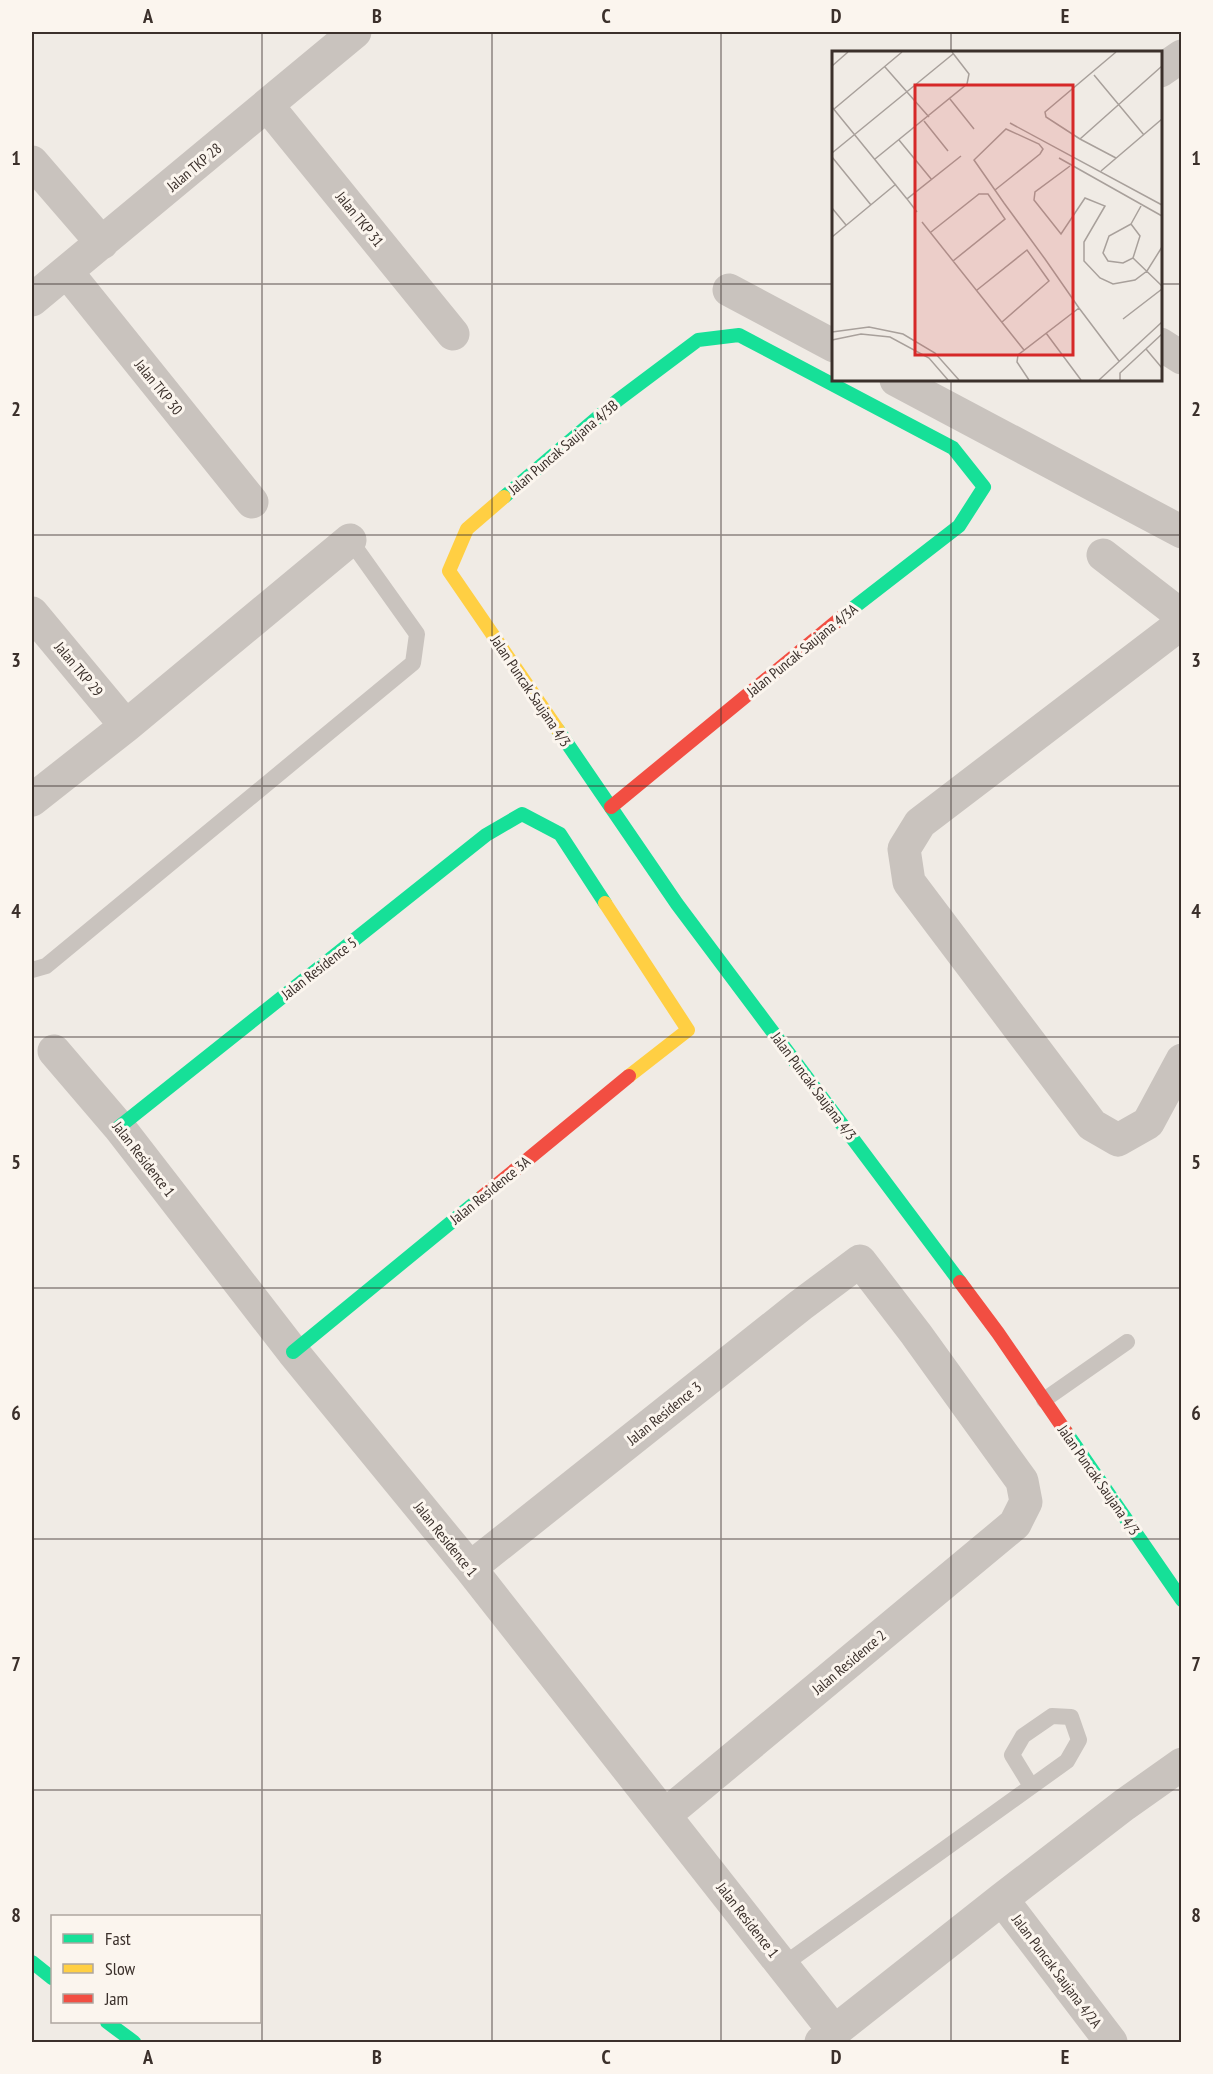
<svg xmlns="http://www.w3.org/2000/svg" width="1213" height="2074" viewBox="0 0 1213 2074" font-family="'PT Sans Narrow',sans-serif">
<rect width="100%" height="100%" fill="#f0ebe5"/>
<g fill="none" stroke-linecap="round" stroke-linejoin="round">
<path stroke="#c9c3be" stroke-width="16" d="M32 970 46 966 413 663 417 634 350 540
M1044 1400 1127 1342
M783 1965 1067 1761 1079 1740 1071 1717 1052 1716 1023 1736 1012 1755 1031 1786"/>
<path stroke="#c9c3be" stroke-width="33" d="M1160 71 1182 56
M267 105 453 334
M32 162 102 243
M67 272 252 502
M729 290 834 346
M32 300 355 32
M1160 344 1182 358
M896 380 1182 532
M1103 555 1182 616
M32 613 126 726
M1182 623 920 823 904 849 909 882 1092 1125 1118 1140 1148 1123 1182 1060
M32 800 126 726 350 540
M54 1051 119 1127 293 1352 470 1568 834 2031
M470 1568 801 1305 860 1261 916 1334 1022 1481 1026 1502 1015 1524 665 1815
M1002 1899 1111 2042
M821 2042 1002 1899 1124 1805 1182 1764"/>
<path stroke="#16e098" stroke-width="14" d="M504 497 618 400 698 340 739 335 953 448 984 487 959 526 848 612
M558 730 677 904 960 1282
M119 1127 486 835 522 814 560 834 605 903
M293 1352 482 1197
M1066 1432 1182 1600
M32 1962 52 1978
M107 2022 134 2042"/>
<path stroke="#ffcf43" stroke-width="14" d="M504 497 467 529 449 571 558 730
M605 903 688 1030 629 1076"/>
<path stroke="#f24e42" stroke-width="14" d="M611 807 848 612
M482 1197 629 1076
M960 1282 998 1333 1066 1432"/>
</g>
<path fill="none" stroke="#3b302b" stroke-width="1.5" stroke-opacity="0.55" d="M262 32V2042M492 32V2042M721 32V2042M951 32V52M32 284H834M1160 284H1182M951 380V2042M32 535H1182M32 786H1182M32 1037H1182M32 1288H1182M32 1539H1182M32 1790H1182"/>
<g text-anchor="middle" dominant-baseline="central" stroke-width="6" stroke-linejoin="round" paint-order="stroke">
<g font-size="15" fill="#3b302b" stroke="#fbf5ee">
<text transform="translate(194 167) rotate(-40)">Jalan TKP 28</text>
<text transform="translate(360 219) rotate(51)">Jalan TKP 31</text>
<text transform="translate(159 387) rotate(51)">Jalan TKP 30</text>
<text transform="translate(563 447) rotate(-40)">Jalan Puncak Saujana 4/3B</text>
<text transform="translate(802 650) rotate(-39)">Jalan Puncak Saujana 4/3A</text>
<text transform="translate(79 669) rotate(50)">Jalan TKP 29</text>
<text transform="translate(531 691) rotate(56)">Jalan Puncak Saujana 4/3</text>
<text transform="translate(319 968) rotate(-38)">Jalan Residence 5</text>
<text transform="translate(814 1086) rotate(53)">Jalan Puncak Saujana 4/3</text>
<text transform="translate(144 1159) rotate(52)">Jalan Residence 1</text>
<text transform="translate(490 1190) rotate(-39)">Jalan Residence 3A</text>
<text transform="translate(664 1413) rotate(-39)">Jalan Residence 3</text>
<text transform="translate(1099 1480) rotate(55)">Jalan Puncak Saujana 4/3</text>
<text transform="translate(446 1539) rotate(51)">Jalan Residence 1</text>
<text transform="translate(849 1662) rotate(-40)">Jalan Residence 2</text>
<text transform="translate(748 1920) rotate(52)">Jalan Residence 1</text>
<text transform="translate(1057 1971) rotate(53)">Jalan Puncak Saujana 4/2A</text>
</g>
</g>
<g transform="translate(832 51)">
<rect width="330" height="330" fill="#f0ebe5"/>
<path fill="none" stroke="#a8a09b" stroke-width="1.5" d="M284 1 213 61 214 66 248 88 284 107M0 15 16 1M53 16 97 66M262 24 312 84M118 48 142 78M0 56 75 148M2 58 70 1M92 70 116 100M178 72 330 154M248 88 330 15M67 89 100 129M0 102 121 3M0 106 39 154M227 107 330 165M43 108 135 33 137 23 120 1M238 115 203 141 202 149 229 183 253 147 273 155 252 191V210L268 227 281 233 303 229 315 220 330 196M269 120 330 68M163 139 208 103 211 98 207 93 174 78 142 109 172 152 213 208 247 257 287 310M0 157 14 174M85 161 75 148 129 105M90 171 192 299M299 173 308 185 301 207 291 212 276 210 271 202 277 185ZM299 173 309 155M99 181 147 143H156L173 168 121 210M0 186 64 133M301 207 330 235M145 239 195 199 217 230 170 271M291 268 330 238M0 281 37 276 71 283 103 302 127 329M214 282 249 329M0 289 29 283 58 286 97 307 116 329M314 298 330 317M197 329 185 311 186 304 247 257M267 329 330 271M288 329V322L330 283"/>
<path fill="#d62828" fill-opacity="0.15" stroke="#d62828" stroke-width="3" d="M83 34H241V304H83Z"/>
<rect width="330" height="330" fill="none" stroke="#3b302b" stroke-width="3"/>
</g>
<rect width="1213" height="2074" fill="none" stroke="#fbf5ee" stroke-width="66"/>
<rect x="51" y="1915" width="210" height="108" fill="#fbf5ee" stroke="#aea6a0" stroke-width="1.5"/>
<rect x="63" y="1934" width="30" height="9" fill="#16e098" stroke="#aea6a0" stroke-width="1.5"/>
<text x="105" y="1945" font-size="18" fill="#3b302b">Fast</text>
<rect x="63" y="1964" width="30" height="9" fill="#ffcf43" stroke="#aea6a0" stroke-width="1.5"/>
<text x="105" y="1975" font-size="18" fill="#3b302b">Slow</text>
<rect x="63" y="1994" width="30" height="9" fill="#f24e42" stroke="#aea6a0" stroke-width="1.5"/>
<text x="105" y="2005" font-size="18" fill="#3b302b">Jam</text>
<rect x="33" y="33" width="1147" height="2008" fill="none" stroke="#3b302b" stroke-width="2"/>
<g font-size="20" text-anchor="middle" font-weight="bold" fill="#3b302b">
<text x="148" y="23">A</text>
<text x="377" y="23">B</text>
<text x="606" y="23">C</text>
<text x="836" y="23">D</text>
<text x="1065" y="23">E</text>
<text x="16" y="165">1</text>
<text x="1196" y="165">1</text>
<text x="16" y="416">2</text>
<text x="1196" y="416">2</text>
<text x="16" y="667">3</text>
<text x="1196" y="667">3</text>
<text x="16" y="918">4</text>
<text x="1196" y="918">4</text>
<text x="16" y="1169">5</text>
<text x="1196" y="1169">5</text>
<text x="16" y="1420">6</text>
<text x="1196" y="1420">6</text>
<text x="16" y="1671">7</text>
<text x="1196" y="1671">7</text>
<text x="16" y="1922">8</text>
<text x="1196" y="1922">8</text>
<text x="148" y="2064">A</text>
<text x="377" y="2064">B</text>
<text x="606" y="2064">C</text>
<text x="836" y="2064">D</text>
<text x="1065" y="2064">E</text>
</g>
</svg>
